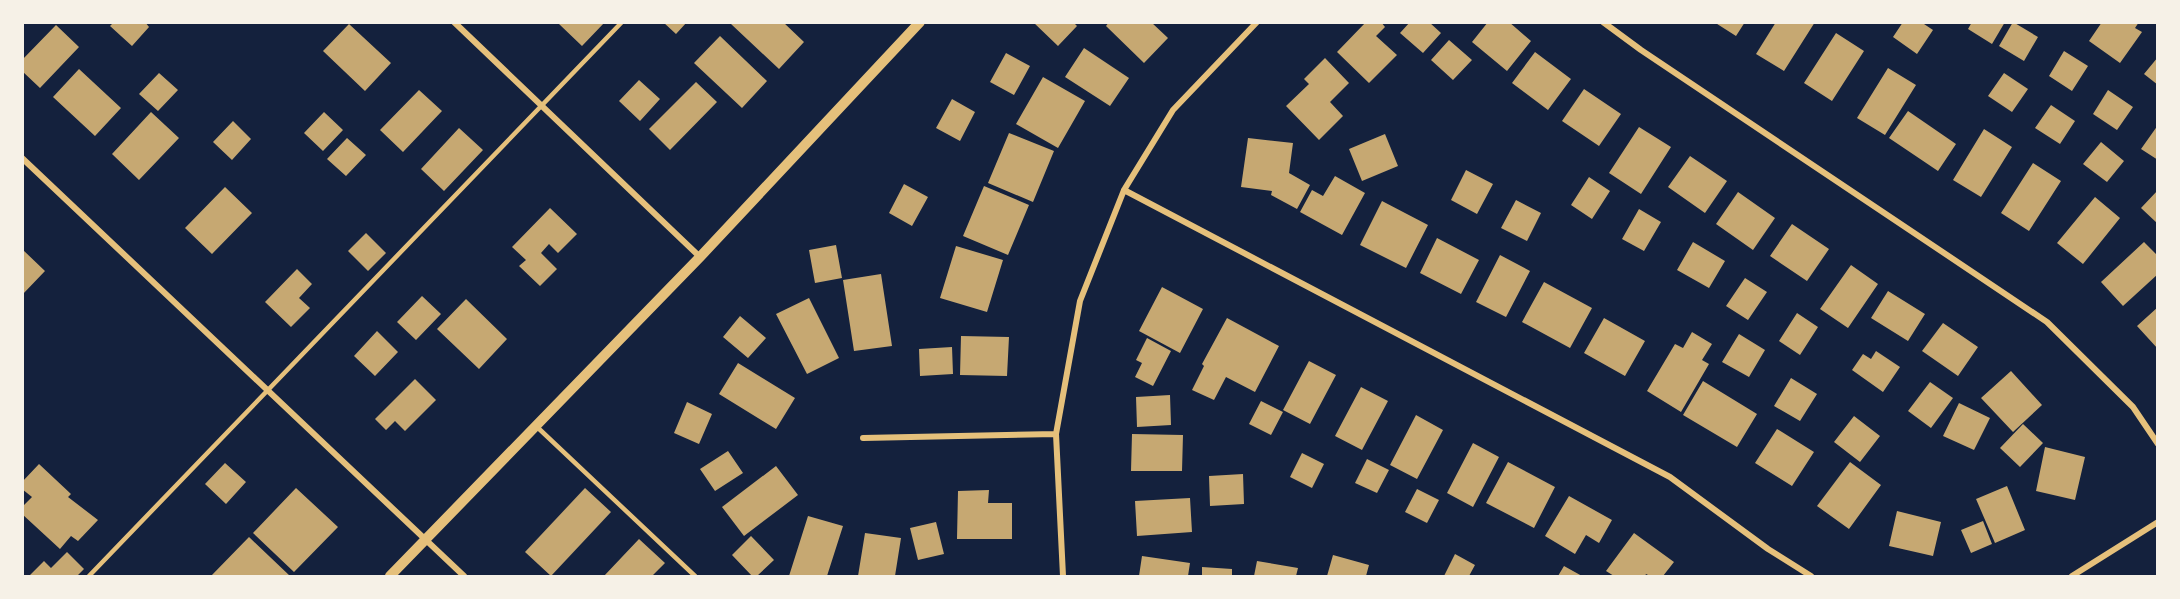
<svg xmlns="http://www.w3.org/2000/svg" width="2180" height="599" viewBox="0 0 2180 599" font-family="Roboto,sans-serif">
<rect width="100%" height="100%" fill="#14213d"/>
<path fill="#c6a872" d="M114 22H145L149 27 132 46 110 26Z
M561 22H605L582 46 559 24Z
M663 22H687L676 34Z
M733 22H783L804 42 779 69 731 24Z
M1033 22H1073L1077 26 1058 46Z
M1109 22H1151L1168 38 1144 63 1106 26Z
M1366 22H1381L1385 27 1376 36 1397 55 1369 83 1337 52Z
M1410 22H1429L1441 33 1423 53 1400 33Z
M1488 22H1509L1531 41 1507 71 1472 42Z
M1714 22H1745L1736 36Z
M1776 22H1815L1784 71 1756 54Z
M1903 22H1921L1933 30 1917 54 1893 37Z
M1972 22H2005L1992 44 1968 29Z
M2013 22 2038 37 2024 61 1999 46Z
M2102 22H2139L2135 28 2142 32 2120 63 2089 41Z
M349 24 391 63 365 91 323 51Z
M56 25 79 47 40 88 22 71V60Z
M1836 33 1864 51 1832 101 1804 83Z
M720 36 767 81 742 108 694 63Z
M1449 40 1472 60 1453 80 1431 60Z
M1084 48 1129 78 1110 106 1065 77Z
M2064 51 2088 66 2072 91 2049 76Z
M1535 52 1571 79 1548 110 1512 83Z
M1006 53 1030 66 1014 95 990 82Z
M2158 57V85L2144 74Z
M1325 58 1349 83 1330 102 1343 116 1319 140 1286 106 1309 84 1304 79Z
M1888 68 1916 85 1885 135 1857 118Z
M79 69 121 108 95 136 53 97Z
M159 73 178 90 158 111 139 94Z
M2004 73 2028 89 2012 112 1988 96Z
M1043 77 1085 101 1058 148 1016 124Z
M639 80 660 99 640 121 619 101Z
M696 82 717 102 670 150 649 129Z
M1584 89 1621 114 1599 146 1562 121Z
M419 90 442 111 403 152 380 130Z
M2108 90 2133 107 2117 130 2093 114Z
M952 99 975 112 960 141 936 128Z
M2051 105 2075 121 2060 144 2035 128Z
M1908 111 1956 144 1938 171 1889 138Z
M151 112 179 138 139 180 112 154Z
M324 112 343 130 323 151 304 133Z
M233 121 251 139 232 160 213 142Z
M2158 125V160L2141 149Z
M1639 127 1671 147 1641 194 1609 173Z
M459 128 483 150 444 191 421 169Z
M1984 129 2012 147 1981 197 1953 180Z
M1009 133 1054 151 1033 202 988 183Z
M1385 134 1398 166 1362 181 1349 149Z
M347 138 366 155 346 176 327 159Z
M1248 138 1293 143 1289 173 1310 185 1297 209 1271 195 1272 191 1241 187Z
M2101 142 2124 161 2107 182 2083 164Z
M1690 156 1727 181 1705 213 1668 187Z
M2033 163 2061 181 2029 231 2001 213Z
M1466 170 1493 184 1477 214 1451 200Z
M1335 176 1365 193 1342 235 1300 212 1312 190 1323 196Z
M1589 177 1610 191 1592 219 1571 205Z
M904 184 928 197 912 226 889 213Z
M984 186 1029 205 1008 255 963 236Z
M225 187 252 213 212 254 185 228Z
M2158 190V224L2141 208Z
M1738 192 1775 218 1753 250 1716 224Z
M2095 197 2120 218 2083 264 2057 243Z
M1516 200 1541 213 1527 241 1501 228Z
M1382 201 1428 225 1406 268 1360 245Z
M550 208 577 234 558 253 549 244 541 253 557 269 540 286 519 266 526 260 512 247Z
M1639 209 1661 222 1644 251 1622 239Z
M1792 224 1829 249 1807 281 1770 256Z
M366 233 386 253 368 271 348 251Z
M1437 238 1479 260 1461 294 1420 273Z
M1693 242 1725 261 1709 288 1677 270Z
M2144 242 2158 256V274L2123 306 2101 282Z
M836 245 842 278 815 283 809 250Z
M956 246 1003 260 987 312 940 298Z
M22 249 45 271 22 295Z
M1500 255 1530 271 1506 317 1476 302Z
M1851 265 1878 284 1848 328 1820 309Z
M297 269 312 284 299 298 310 308 291 327 265 302Z
M881 274 892 346 854 351 843 280Z
M1745 278 1767 292 1748 320 1726 306Z
M1544 282 1592 308 1570 348 1522 322Z
M1162 287 1203 309 1180 353 1139 331Z
M1888 291 1925 314 1908 341 1871 318Z
M422 296 441 314 416 340 397 322Z
M809 298 839 358 807 374 776 314Z
M466 299 507 339 479 369 437 329Z
M2158 307V349L2137 326Z
M1797 313 1818 327 1800 355 1779 341Z
M740 316 766 338 748 358 723 337Z
M1227 318 1279 346 1255 392 1226 377 1214 400 1192 390 1204 366 1202 364Z
M1604 318 1645 341 1625 376 1584 353Z
M1943 323 1978 347 1958 376 1922 351Z
M377 331 398 352 375 376 354 356Z
M1692 332 1712 344 1702 360 1709 364 1681 412 1647 391 1675 344 1683 348Z
M1739 334 1765 350 1749 377 1722 362Z
M961 336 1009 337 1007 376 960 375Z
M1147 338 1171 351 1153 386 1135 377 1142 363 1136 360Z
M952 347 953 374 920 376 919 349Z
M1876 351 1900 367 1883 392 1852 370 1863 354 1871 359Z
M1309 361 1336 375 1310 424 1283 410Z
M738 363 795 398 776 429 719 394Z
M2011 371 2042 405 2013 432 1981 398Z
M1791 378 1817 394 1800 421 1774 406Z
M415 379 436 400 405 431 395 421 386 430 375 419Z
M1703 381 1757 414 1737 447 1683 415Z
M1930 382 1953 398 1931 428 1908 411Z
M1361 387 1388 401 1362 450 1335 436Z
M1170 395 1171 425 1137 427 1136 397Z
M1261 401 1283 412 1271 435 1249 424Z
M687 402 712 414 699 444 674 433Z
M1959 403 1990 418 1974 450 1943 436Z
M1416 415 1443 430 1417 479 1390 465Z
M1854 416 1880 436 1860 462 1834 442Z
M2023 424 2043 443 2020 467 2000 448Z
M1777 429 1814 452 1792 486 1755 463Z
M1132 434 1183 435 1182 471H1131Z
M1473 443 1499 457 1473 507 1447 493Z
M2045 447 2085 457 2075 500 2036 491Z
M728 451 743 473 715 491 700 469Z
M1302 453 1324 464 1312 488 1290 477Z
M1367 459 1389 470 1377 493 1355 483Z
M1508 462 1555 487 1534 528 1486 503Z
M1850 462 1881 485 1849 529 1817 506Z
M225 463 246 482 226 504 205 484Z
M39 464 71 494 68 497 98 520 78 541 71 536 60 549 22 514V507L32 497 22 489V482Z
M776 466 798 495 744 536 722 507Z
M1243 474 1244 504 1210 506 1209 476Z
M2007 486 2025 530 1995 543 1976 499Z
M296 488 338 527 294 572 253 533Z
M585 488 611 512 551 576 525 552Z
M1417 489 1439 500 1427 523 1405 512Z
M989 490 988 503H1012V539H957L958 491Z
M1569 496 1612 520 1599 543 1586 535 1575 554 1545 536Z
M1190 498 1192 532 1137 536 1135 501Z
M1897 511 1941 522 1933 556 1889 546Z
M808 516 843 526 827 576H789Z
M1983 521 1992 544 1971 553 1961 530Z
M936 522 944 554 918 560 910 528Z
M865 533 901 538 895 576H858Z
M1634 533 1674 562 1663 576H1650L1646 574 1645 576H1614L1606 571Z
M751 536 774 560 757 576H752L732 555Z
M249 537 290 576H211Z
M639 539 665 563 652 576H604Z
M67 552 84 569 77 576H29L44 561 51 568Z
M1455 554 1475 565 1469 576H1444Z
M1333 555 1369 565 1366 576H1327Z
M1142 556 1190 563 1188 576H1139Z
M1257 561 1298 568 1296 576H1254Z
M1564 566 1582 576H1558Z
M1202 567 1232 569V576H1202Z"/>
<g fill="none" stroke-linecap="round" stroke-linejoin="round">
<path stroke="#e5c07b" stroke-width="4.5" d="M536 426 695 576
M89 576 622 22"/>
<path stroke="#e5c07b" stroke-width="6" d="M454 22 700 257
M1603 22 1641 50 2047 322 2133 407 2158 444
M22 158 464 576
M1124 190 1670 477 1768 549 1811 576
M863 438 1056 434
M1063 576 1056 434 1080 301 1124 190 1173 110 1257 22
M2072 576 2158 522"/>
<path stroke="#e5c07b" stroke-width="10" d="M390 576 700 257 920 22"/>
</g>
<rect width="2180" height="599" fill="none" stroke="#f6f1e7" stroke-width="48"/>
</svg>
